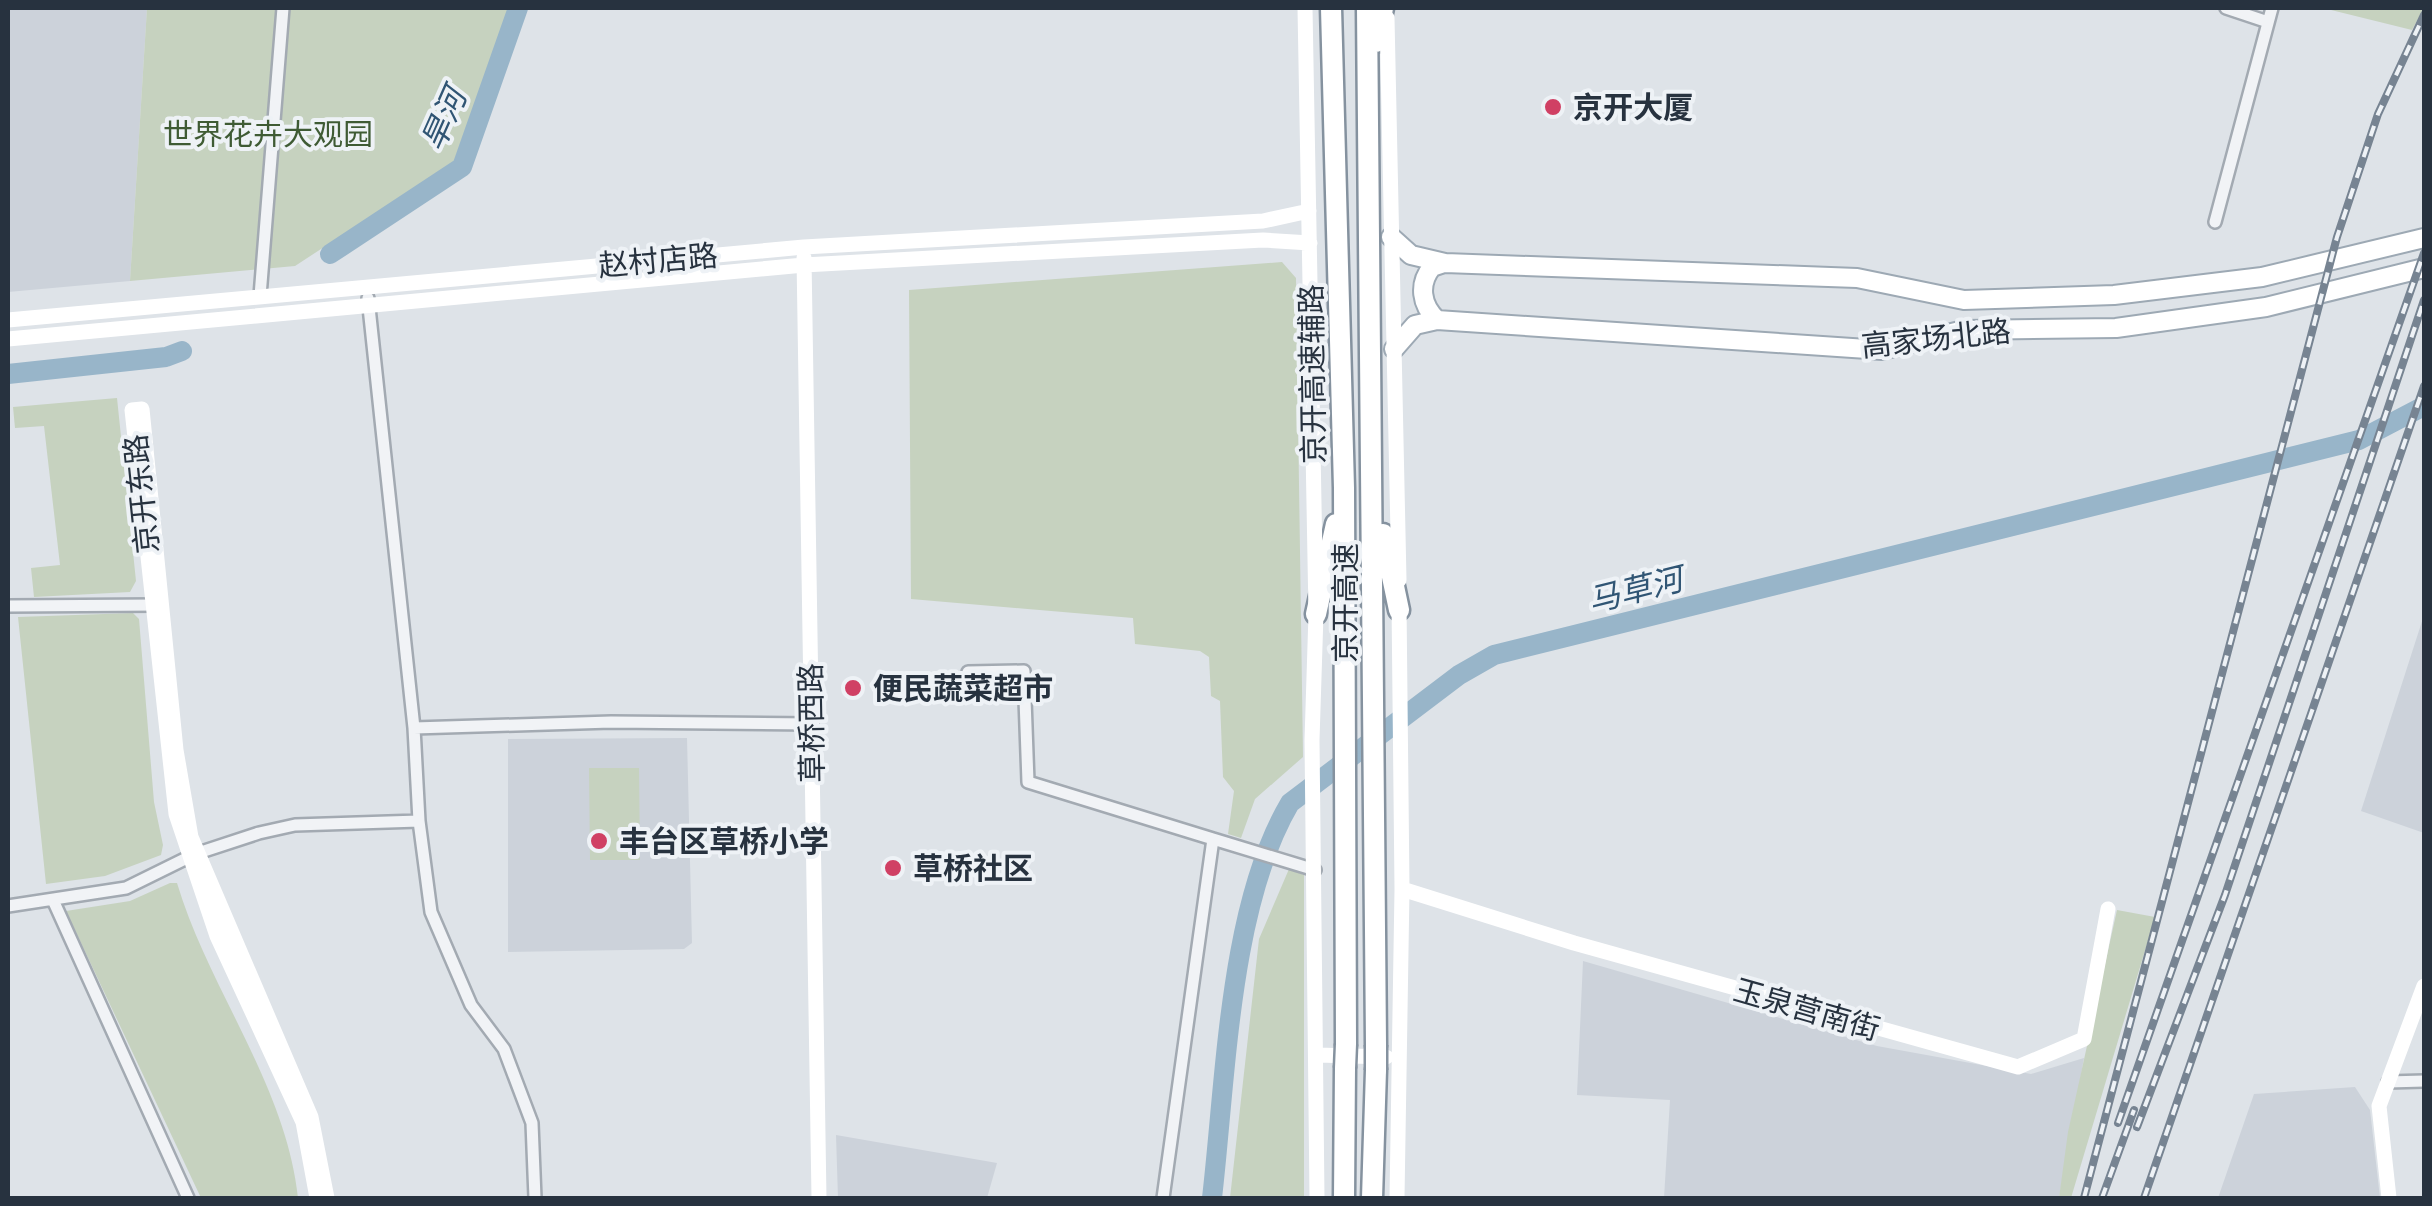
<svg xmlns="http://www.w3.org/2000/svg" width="2432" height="1206" viewBox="0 0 2432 1206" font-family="Mulish,'Noto Sans SC',sans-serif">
<rect width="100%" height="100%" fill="#dee3e8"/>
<path fill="#ccd2da" d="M8 8H147L130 281 8 292Z
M2424 615V833L2361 811Z
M687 738 692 943 684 949 508 952V739Z
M1583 961 1877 1046 2031 1074 2084 1058 2059 1198H1664L1670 1100 1577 1095Z
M2355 1087 2370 1110 2380 1198H2218L2254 1094Z
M836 1135 997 1163 987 1198H838Z"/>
<path fill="#c6d2bf" d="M147 8H509L453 164 382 230 344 234 295 266 130 281Z
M2323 8H2424L2412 30Z
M1282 262 1296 278 1303 757 1255 799 1241 838 1228 834 1234 791 1223 777 1220 701 1211 696 1209 657 1200 651 1135 644 1133 618 911 599 909 290Z
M117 398 136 581 130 592 34 597 31 568 60 565 44 426 15 428 13 407Z
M133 613 139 619 154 802 163 845 161 855 105 876 46 884 18 617Z
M589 768H639L640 860H590Z
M1289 869 1304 875V1198H1230L1259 939Z
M170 883H177C209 990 286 1085 298 1198H201L66 911 130 901Z
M2117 910 2155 917 2071 1198H2059L2068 1132Z"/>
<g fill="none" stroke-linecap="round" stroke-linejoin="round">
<path stroke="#98b5c9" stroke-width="20" d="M330 254 462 167 518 8
M8 374 166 357 182 351
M1212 1198C1226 1078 1229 906 1290 803L1459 675 1494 655 2359 440 2424 406"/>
<defs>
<path id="street" d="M2226 8 2268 22
M2215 222 2272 8
M260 296 283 8
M368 298 414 728 419 821
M8 606 158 605
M968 672 1024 671 1028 782 1213 839
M414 728 611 722 812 724
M53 900 188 1198
M8 906 126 888 195 854 259 833 295 825 419 821 431 912 471 1005 504 1049 532 1123 535 1198
M2388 1082 2424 1081
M1163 1198 1213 839 1315 870"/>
<path id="primary" d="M1391 237 1411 255 1445 263 1857 278 1964 300 2114 295 2262 277 2424 238
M1437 320C1421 305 1418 284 1432 267L1444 263
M1394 349 1415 325 1437 320 1882 350 1964 330 2116 328 2266 307 2424 268"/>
<path id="highway" d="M1331 8 1344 488 1346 1044
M1367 8 1376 1045
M1376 42 1383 8
M1383 534 1399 610
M1316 614 1336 524
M1344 1198 1345 1068
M1372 1198 1376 1070"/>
</defs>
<use href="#street" stroke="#a3aab2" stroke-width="16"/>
<use href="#primary" stroke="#9da9b4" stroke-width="22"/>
<use href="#highway" stroke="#85929f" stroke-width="25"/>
<use href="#street" stroke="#f1f3f6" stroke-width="11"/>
<path stroke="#fff" stroke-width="15" d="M1305 8 1316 614 1312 740 1317 1198
M1387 18 1399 580
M804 258 819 1198
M8 320 804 247 1263 221 1309 211
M8 339 804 265 1263 240 1310 243
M1402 889 1574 943 2018 1067 2084 1039 2108 909
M1318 1055 1386 1057
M317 1198 303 1122 217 936 176 814 132 410 142 409 176 750 191 837 311 1117 327 1198
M1397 1198 1402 889 1399 603
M2389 1198 2379 1106 2424 986"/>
<use href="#primary" stroke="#fff" stroke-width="18"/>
<use href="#highway" stroke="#fff" stroke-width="20"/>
<defs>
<path id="rail" d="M2118 1123 2424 253
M2137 1127 2225 895 2424 300
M2084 1198 2337 237 2378 114 2424 15
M2102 1198 2134 1110
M2144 1198 2424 386"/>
</defs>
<use href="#rail" stroke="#778492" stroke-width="8"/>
<use href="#rail" stroke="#eef2f6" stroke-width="4" stroke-dasharray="11" stroke-linecap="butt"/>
<defs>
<path id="highway-bridge" d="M1345 1068 1346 1044
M1376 1070V1045"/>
</defs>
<use href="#highway-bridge" stroke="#85929f" stroke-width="25" stroke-linecap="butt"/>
<use href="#highway-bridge" stroke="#fff" stroke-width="20"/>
</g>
<g fill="#d04064" stroke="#eef2f6" stroke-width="4">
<circle cx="1553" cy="107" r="10"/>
<circle cx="853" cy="688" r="10"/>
<circle cx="599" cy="841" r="10"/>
<circle cx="893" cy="868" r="10"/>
</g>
<g text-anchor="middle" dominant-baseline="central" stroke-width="8" stroke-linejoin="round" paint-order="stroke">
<g font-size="30" font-weight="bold" fill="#27323f" stroke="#eef2f6" text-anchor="start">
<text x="1573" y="107">京开大厦</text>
<text x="873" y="688">便民蔬菜超市</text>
<text x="619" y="841">丰台区草桥小学</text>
<text x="913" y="868">草桥社区</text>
</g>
<g font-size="30" fill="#3f5b34" stroke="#eef2f6">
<text x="268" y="134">世界花卉大观园</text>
</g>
<g font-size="30" fill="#27323f" stroke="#eef2f6">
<text transform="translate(658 260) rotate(-5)">赵村店路</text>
<text transform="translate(1936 338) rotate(-6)">高家场北路</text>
<text transform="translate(1312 374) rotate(-91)">京开高速辅路</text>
<text transform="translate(141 494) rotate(-96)">京开东路</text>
<text transform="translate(1345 603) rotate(-90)">京开高速</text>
<text transform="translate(811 723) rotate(-91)">草桥西路</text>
<text transform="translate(1807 1009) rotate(16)">玉泉营南街</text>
</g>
<g font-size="32" font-style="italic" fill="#305574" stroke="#eef2f6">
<text transform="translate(443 119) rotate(-66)">旱河</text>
<text transform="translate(1635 589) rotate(-14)">马草河</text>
</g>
</g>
<rect width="2432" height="1206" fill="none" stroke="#27323f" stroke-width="20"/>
</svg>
